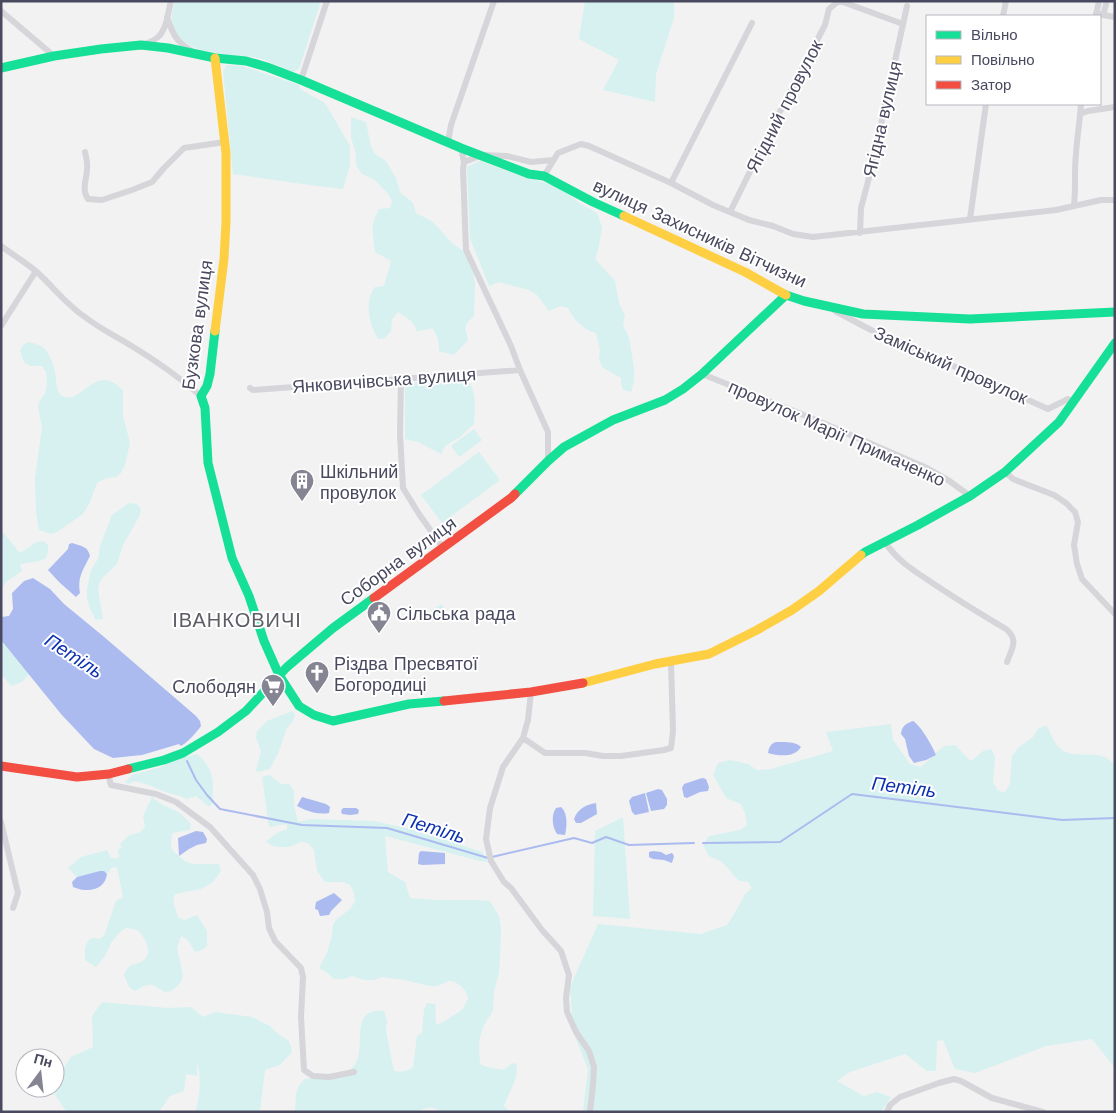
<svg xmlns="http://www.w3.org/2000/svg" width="1116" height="1113" viewBox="0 0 1116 1113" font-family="'Work Sans',sans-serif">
<rect width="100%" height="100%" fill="#f2f2f2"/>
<path fill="#d6f1f0" d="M175 1H321L299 69 293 72C280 67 267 59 253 57 244 56 235 56 226 55 205 53 175 46 172 20 171 14 173 8 175 1Z
M585 1H674V18L656 74 655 102 603 90 619 60 579 39Z
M227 65 242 66 299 85 300 89 325 103 350 146V165L343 189 302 184 233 174 223 71Z
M351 117 366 122 371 147 375 154 386 161 396 178 400 192 413 203 416 213 433 222 452 243 466 253 473 272 475 283 474 316 467 323 465 328 468 340 454 355 439 351C439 342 438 336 432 328L425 330 416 331C416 321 405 318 398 312L392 319 391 331 385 338 378 339C369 324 364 302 375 287L384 286 391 261 375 252C373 231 369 228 379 209L390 208 392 201 389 195 376 181 369 177 362 174 356 165V155L351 137Z
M480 161 518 175 562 188 579 203 597 213 602 227 599 246 595 259 615 281 619 303 625 316 623 326 629 337 634 368V381L631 392 623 390 621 384V378L602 367 599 359 600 350 596 333C582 329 574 320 568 308L560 306 549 311 537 295 529 290 499 282 489 286 470 238 467 167Z
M29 342C33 343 37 344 41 346 48 349 54 365 55 372 57 381 55 393 64 397 79 402 92 375 110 381 115 383 119 387 123 390V416L130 443 125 465 121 473 116 477 104 479 97 483 90 502 83 514 57 532 51 534 39 530 36 511 35 478 42 427 38 407 40 400 45 394 47 384 46 372 42 366H30L24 362 20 351 23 345Z
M467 379C477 392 475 408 474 424L460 437 445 446 441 454 418 442 405 439V383Z
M474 429 482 440 459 457 451 446Z
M479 452 500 480 442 523 421 495Z
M129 503 137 504 141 509 140 515 123 545 117 564 102 578 99 584 98 590 103 619 96 620 90 609 87 597V589L91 570 98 559 100 546 112 515Z
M1 530 20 553 37 542 43 541 48 545V552L46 558 40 561 20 564 22 571 6 582 1 590Z
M442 604 446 612 435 617 431 610Z
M1 640 29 674 22 682 11 686 1 674Z
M292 711 295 714 293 721 287 728 279 751 270 769 258 772 256 770 261 751 256 738 257 731 267 721Z
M891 724 893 740 901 751 910 764 921 767 944 746 955 745 971 761 983 751 991 749 995 757 993 782 998 791 1005 792 1010 784 1012 756 1018 748 1033 737 1038 729 1046 725C1051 733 1054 744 1061 749 1074 759 1091 751 1105 757 1108 759 1112 762 1115 765V1068L1092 1039 1046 1046 975 1073 955 1069 943 1040 937 1041 936 1071H927L905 1054 850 1072 837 1081 864 1096 877 1092 891 1097 881 1112H583L588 1069 573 1032 570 987 598 924 701 934 727 925 736 911 745 894 752 888 748 882 739 881 722 862 709 856 703 845 709 836 740 830 747 825 745 813 741 804 726 798 713 775 718 763 730 760 748 764 757 770 771 769 833 751 826 732Z
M197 754C207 763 213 772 213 786 213 792 212 796 214 802L209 807 196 796 187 799 180 796 165 792 149 785 135 781 128 784 125 782 132 775 161 767 177 759Z
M270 775 281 784H289L294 791V805L298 822 311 819 374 821 411 829 482 852 488 862 480 861 385 836 388 872 405 882 410 898 436 900H476L490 901 499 916 501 930 500 959 499 973 494 991 493 1011 484 1025 480 1037 479 1046 480 1064 487 1067 504 1070 511 1064 516 1063C520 1078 508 1093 504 1106L510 1112H441C434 1106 425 1107 418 1112H295L296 1094 299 1085 305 1079 345 1073C376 1059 341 1008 384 1011L387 1021 386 1031 394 1071C401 1072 408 1072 413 1067L417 1036 422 1033 424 1010 427 1003 435 1004C437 1012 434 1018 437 1025L443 1022 462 1010 468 999 466 992 461 986 455 982 449 981 437 986H430L404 980 382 977 374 980H364L352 976 344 979H334L325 971 319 968 327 953 332 935 333 925 336 920 351 908 355 901 354 893 350 885 343 882H325L317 871 314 850 308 843C307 843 301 842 300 842 297 843 295 845 292 846 284 848 271 848 266 841L279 832 287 829V824C280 824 276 827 269 827L262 777Z
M152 797C160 805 169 807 178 812 183 815 187 820 191 824L190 830 172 833 171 847 174 852 186 862 193 864H219L221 871 213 882 201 889 175 894 173 901 178 917 184 920 197 915 207 931V946L202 950 195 952 187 939 181 936 177 948 183 975 181 982 172 991 165 992C150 983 151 982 135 991L129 987 124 975C130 960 137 967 145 959 153 950 144 937 138 930L126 928 120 932 111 943 105 956 96 967 85 960V948L87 942 92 938 99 939 104 936 116 901 123 897 117 867 111 868 107 874 104 871 77 877 68 868 81 857 107 850 111 858H119L118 850 122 847 119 845 129 835 139 833 145 827 143 816Z
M623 817 630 919 593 916 595 831Z
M102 1002 167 1008 191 1007 203 1017 215 1012 252 1017 270 1026 277 1033 289 1041 291 1047 292 1052 280 1065 265 1070 260 1112H195C201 1095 201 1077 197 1060V1076L186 1074 184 1091 170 1096 159 1112H67L50 1088H55V1080L71 1057 93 1047 92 1016Z"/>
<path fill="#abbbef" d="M72 543C81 546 88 546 90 556 83 570 77 578 80 593L76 597 59 582 48 570 68 549 69 544Z
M33 578 50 589 64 604 103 636 196 716 200 721 201 726C196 733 188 742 181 746L179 744 142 755 113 758 94 749 61 714 1 640V617L9 616 13 609 12 593 24 581Z
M913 721C921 726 932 745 936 755L926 760 914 763 909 756 905 739 901 734C902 726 905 724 913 721Z
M776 742C784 742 795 741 801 747 794 758 779 756 768 753 769 748 770 744 776 742Z
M702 778 706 779 709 787 708 791 700 792 687 798 684 797 682 788 684 784Z
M658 789 662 790 667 799V805L664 809 651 811 646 793Z
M645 793 649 812 635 815 632 812 629 801 632 797Z
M302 797 326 804 330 807 329 813C317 815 307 811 297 806Z
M596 803 597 814 581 823H576L574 819C578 808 586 805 596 803Z
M561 807C568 813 567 826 565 835L557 834C552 827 551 815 556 808Z
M343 808H356L359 810 358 814 350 815 342 814 341 811Z
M196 831 203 832 207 839 206 843 197 845 189 849 179 856 178 838Z
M421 851 445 853V864L422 865 418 864 419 853Z
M653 851 661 852 666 855 672 853 674 856 672 863 664 860 653 859 649 857V852Z
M100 871H104L107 874C106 885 96 891 85 890 81 890 77 888 73 887L72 882 77 877Z
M334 893 342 900 331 911 329 915 320 916 318 910 315 909 316 902Z"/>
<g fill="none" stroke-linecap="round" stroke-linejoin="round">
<path stroke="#abbbef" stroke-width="2" d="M187 761 196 780 207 795 220 809 302 825 387 828 488 858
M703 843 780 842 852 794 1062 820 1115 818
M492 857 574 838 592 843 606 837 629 845 694 843"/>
<path stroke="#d5d5da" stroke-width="6" d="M840 1 903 24
M1 11 54 56
M1096 13 1103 15 1115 17
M1096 15 1099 1
M1103 15 1107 1
M1003 16 1006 1
M167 17C173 34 175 41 192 51
M142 45C147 43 154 41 158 37 167 29 168 12 171 1
M301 80 327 1
M1080 114 1088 111 1115 107
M448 142 451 125 494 1
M461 148 464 162 463 169 466 250 511 346 520 370 548 432V461
M85 152C86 157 88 163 87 168 87 179 81 189 88 199L102 200 132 190 152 182 164 168 184 148 225 142
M464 162 482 155 507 156 531 162 553 160
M544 176 558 153 581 144 589 146 671 183 713 205 749 220 773 226 793 234 813 237 1056 210 1101 200H1114L1115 201
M671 183 752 23
M1074 205C1076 188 1074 171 1076 154 1077 137 1080 121 1081 104
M730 212 774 123 825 25 829 9 839 1
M970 219 986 104
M860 233 861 208 871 170 907 6
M1 246C13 255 27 263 38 273 54 288 67 305 85 317 99 328 115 336 130 345 155 360 179 377 201 396
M835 311 871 330 899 341 916 350 938 359 1048 409 1068 399 1074 402
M1 326 36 271
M702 374 816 420 927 468 948 480 970 496
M401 379 400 434 403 488 419 514 443 548
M250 388 253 390 520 370
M1005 472 1013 479 1054 495 1066 503 1075 512 1078 522 1074 545 1077 564 1082 579 1115 614
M885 542C896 559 911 569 928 580 953 597 979 613 1006 629 1019 640 1012 648 1007 662
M531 692 528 720 523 738 503 767 490 808 486 839 491 861 504 882 511 888 542 930 561 951 569 975 566 998 567 1012 576 1032 589 1051 594 1067 593 1085 590 1112
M523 738 545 753H585L603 756H621L664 750 671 748 673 731 671 662
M109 774 110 782 111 785 156 794 176 802 210 827 253 875 260 889 267 912 269 928 275 941 301 968 303 977 301 1017 304 1070 313 1076 329 1077 354 1072
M1 822 18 893 13 908
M887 1112 890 1105 900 1097 939 1083 954 1079 961 1081 992 1098 1043 1112"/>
<path stroke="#16e098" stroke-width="9" d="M1 68 54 56 101 49 141 45 168 48 215 58 246 61 267 67 301 80 461 148 529 174 544 176 593 202 624 216
M786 295 804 301 863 314 970 319 1115 312
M215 331 210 374 207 386 201 396 205 408 208 463 232 558 249 596 264 641 279 675 299 706 314 715 333 721 409 704 444 701
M515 494 548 461 564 447 613 420 665 400 683 389 702 374 786 295
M861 555 865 552 918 525 970 496 1005 472 1059 422 1115 343
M128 769 164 760 183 753 218 732 246 711 287 667 333 628 374 598"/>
<path stroke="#ffcf43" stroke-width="9" d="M215 58 226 153V222L224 259 215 331
M624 216 745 272 786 295
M583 683 655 664 709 654 757 630 792 610 819 591 861 555"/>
<path stroke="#f24e42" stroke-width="9" d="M374 598 511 498 515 494
M444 701 531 692 583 683
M1 766 77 777 109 774 128 769"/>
</g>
<defs>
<symbol id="building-pin" viewBox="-11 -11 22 30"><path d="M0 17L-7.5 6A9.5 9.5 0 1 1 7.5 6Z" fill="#848492" stroke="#fff"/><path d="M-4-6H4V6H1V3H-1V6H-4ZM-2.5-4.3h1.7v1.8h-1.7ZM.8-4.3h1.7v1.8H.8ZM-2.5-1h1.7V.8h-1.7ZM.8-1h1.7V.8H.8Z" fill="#fff"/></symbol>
<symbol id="civic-pin" viewBox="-11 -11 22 30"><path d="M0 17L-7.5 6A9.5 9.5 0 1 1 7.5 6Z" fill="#848492" stroke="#fff"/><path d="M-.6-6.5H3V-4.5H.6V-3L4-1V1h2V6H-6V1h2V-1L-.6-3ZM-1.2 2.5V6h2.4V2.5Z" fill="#fff"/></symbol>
<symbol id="church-pin" viewBox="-11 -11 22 30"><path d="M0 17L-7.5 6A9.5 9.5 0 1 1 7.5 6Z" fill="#848492" stroke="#fff"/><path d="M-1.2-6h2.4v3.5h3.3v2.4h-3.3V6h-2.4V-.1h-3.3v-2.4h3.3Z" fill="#fff"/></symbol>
<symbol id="supermarket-pin" viewBox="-11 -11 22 30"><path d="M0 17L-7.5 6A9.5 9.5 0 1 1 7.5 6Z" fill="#848492" stroke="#fff"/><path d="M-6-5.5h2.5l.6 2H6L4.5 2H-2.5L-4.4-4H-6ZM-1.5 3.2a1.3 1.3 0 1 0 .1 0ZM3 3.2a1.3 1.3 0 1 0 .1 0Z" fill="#fff"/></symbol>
</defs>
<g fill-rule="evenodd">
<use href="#building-pin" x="288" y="467" width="28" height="38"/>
<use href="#civic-pin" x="365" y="599" width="28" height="38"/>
<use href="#church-pin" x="303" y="659" width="28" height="38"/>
<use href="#supermarket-pin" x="259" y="672" width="28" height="38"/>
</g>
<g text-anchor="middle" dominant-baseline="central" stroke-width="4" stroke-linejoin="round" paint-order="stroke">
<g font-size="18" fill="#49495f" stroke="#fff">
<text transform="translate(784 106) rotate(-63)">Ягідний провулок</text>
<text transform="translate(882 119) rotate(-77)">Ягідна вулиця</text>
<text transform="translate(700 233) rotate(25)">вулиця Захисників Вітчизни</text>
<text transform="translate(197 325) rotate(-82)">Бузкова вулиця</text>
<text transform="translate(951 365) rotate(24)">Заміський провулок</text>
<text transform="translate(384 380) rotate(-4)">Янковичівська вулиця</text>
<text transform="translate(837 433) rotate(24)">провулок Марії Примаченко</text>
<text transform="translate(398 561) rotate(-36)">Соборна вулиця</text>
</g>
<g font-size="18" fill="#49495f" stroke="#fff" text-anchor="start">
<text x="320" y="471">Шкільний<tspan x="320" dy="21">провулок</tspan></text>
<text x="396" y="613">Cільська рада</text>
<text x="334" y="663">Різдва Пресвятої<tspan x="334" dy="21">Богородиці</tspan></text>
<text x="256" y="686" text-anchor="end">Слободян</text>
</g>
<g font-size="19" font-style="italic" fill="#0b31b0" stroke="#fff">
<text transform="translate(74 656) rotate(33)">Петіль</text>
<text transform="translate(904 787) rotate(7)">Петіль</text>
<text transform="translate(434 828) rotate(17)">Петіль</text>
</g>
<g font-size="20" letter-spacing="1" fill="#5e5d66" stroke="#fff">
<text x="237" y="620">ІВАНКОВИЧІ</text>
</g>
</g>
<rect width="1116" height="1113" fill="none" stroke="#49495f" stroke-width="5"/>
<rect x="926" y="15" width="175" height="90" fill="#ffffff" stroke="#b6b6bf"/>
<rect x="936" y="31" width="25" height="8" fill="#16e098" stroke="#b6b6bf"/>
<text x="971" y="40" font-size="15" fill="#49495f">Вільно</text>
<rect x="936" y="56" width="25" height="8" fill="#ffcf43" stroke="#b6b6bf"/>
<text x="971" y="65" font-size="15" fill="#49495f">Повільно</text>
<rect x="936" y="81" width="25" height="8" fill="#f24e42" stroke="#b6b6bf"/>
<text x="971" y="90" font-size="15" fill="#49495f">Затор</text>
<g transform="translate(40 1073) rotate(15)"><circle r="24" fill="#ffffff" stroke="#b6b6bf"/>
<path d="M0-4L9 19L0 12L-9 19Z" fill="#848492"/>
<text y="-8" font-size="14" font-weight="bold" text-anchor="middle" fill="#49495f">Пн</text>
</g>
</svg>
